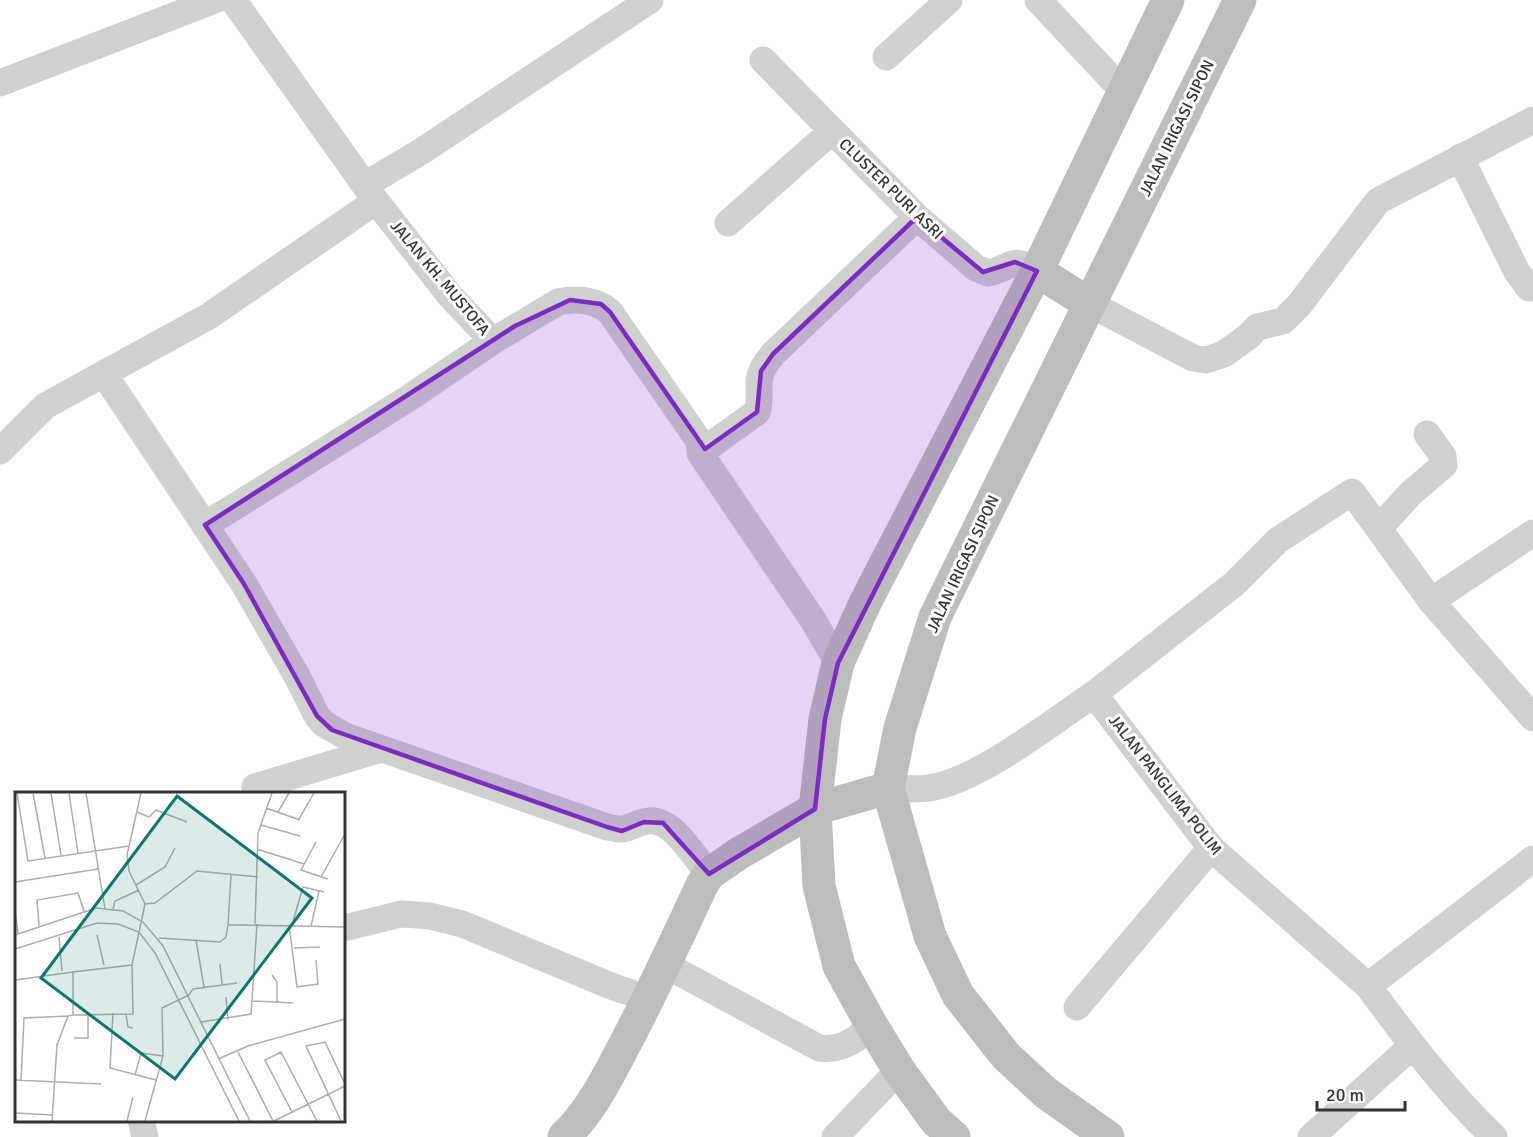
<svg xmlns="http://www.w3.org/2000/svg" width="1533" height="1137" viewBox="0 0 1533 1137" font-family="Signika,sans-serif">
<rect width="100%" height="100%" fill="#fff"/>
<g fill="none" stroke-linecap="round" stroke-linejoin="round">
<path stroke="#d0d0d0" stroke-width="27" d="M233 0 376 201 451 297 493 341 558 302C577 298 595 299 610 312L699 441 700 453 813 620 838 663
M1038 0 1124 92
M886 57 949 0
M763 60 917 217 976 268 988 273C1013 268 1009 255 1037 271
M0 83 215 0
M1460 157 1517 272 1529 288H1533
M365 185 422 151 650 0
M728 223 832 131
M1090 304 1193 358 1206 360 1224 354 1249 336 1257 327 1283 321 1299 305 1378 201 1533 120
M104 374 244 584 298 678 317 716 324 724 345 736 607 827C631 833 628 824 648 821 672 817 695 858 709 874
M0 451 45 406 209 316 376 201
M700 453 757 412C761 402 758 392 759 382 760 370 766 363 773 354L917 217
M205 525 406 400 493 341
M1379 528 1411 493 1444 465 1443 456 1427 434
M1431 601 1533 533
M1094 694 1234 584 1277 541 1352 492 1431 601 1533 718
M255 787 381 749
M888 788C901 788 916 790 929 788 976 782 1053 722 1094 694L1211 848 1368 986 1533 859
M344 928 401 914 430 916 462 924 611 986 649 999
M664 964 819 1048C841 1051 856 1040 872 1026
M1368 986C1407 1039 1446 1091 1494 1137
M1077 1007 1211 848
M141 1120 145 1137
M835 1137 899 1070
M1311 1137 1412 1046"/>
<path stroke="#bdbdbd" stroke-width="33" d="M1037 271 1090 304
M564 1137C592 1110 608 1076 626 1042 653 991 677 938 702 885L709 874 738 854 815 809 888 788
M954 1137 936 1121 899 1070 872 1026 839 966 819 886 815 809 825 719 838 663 865 603 1037 271 1168 0
M1108 1137 1046 1093 1006 1056 958 995 930 936 888 788 900 728 935 617 1240 0"/>
</g>
<path fill="#7b2cbf" fill-opacity="0.2" stroke="#7b2cbf" stroke-width="4.5" stroke-linejoin="round" d="M917 217 983 272 1015 262 1037 271 838 663 825 719 815 809 709 874 663 823 644 822 622 831 607 827 332 730 317 716 244 584 205 525 515 326 570 300 601 304 610 312 705 449 757 412 761 371 773 354Z"/>
<g text-anchor="middle" dominant-baseline="central" stroke-width="6" stroke-linejoin="round" paint-order="stroke">
<g font-size="16" fill="#333" stroke="#fff">
<text transform="translate(1177 128) rotate(-64)">JALAN IRIGASI SIPON</text>
<text transform="translate(891 189) rotate(44)">CLUSTER PURI ASRI</text>
<text transform="translate(440 278) rotate(50)">JALAN KH. MUSTOFA</text>
<text transform="translate(963 564) rotate(-65)">JALAN IRIGASI SIPON</text>
<text transform="translate(1165 785) rotate(52)">JALAN PANGLIMA POLIM</text>
</g>
</g>
<g transform="translate(15 792)">
<rect width="330" height="330" fill="#fff"/>
<path fill="none" stroke="#adadad" stroke-width="1.5" d="M2 1 13 69 114 54M18 1 30 66M36 1 46 63M54 1 63 61M71 1 90 117M251 16 285 28M122 20 134 25 141 18 172 30M263 20 274 1M284 27 299 1M246 33 285 44M301 50 286 78 313 87M242 57 289 72M306 85 330 42M0 90 83 77M121 93 150 75 160 56M130 112 140 111 182 79 243 85M98 117 100 109 124 98M0 119 3 141M240 132 243 41 257 1M213 133 216 83M274 133 282 195 303 192 301 168M277 133 288 95 309 100M24 134 22 108 63 101 69 119M296 134 304 99M0 143 81 116 108 119 128 130 148 154 235 329M82 143 89 173M44 145 47 179M144 146 205 150 211 145 213 133H221L330 135M181 148 189 195M279 156 305 155M0 157 82 131 103 132 124 140 140 161 224 329M205 172 207 192M257 183 262 190V210M0 188 58 180M211 205 213 228M237 209 278 211M98 221 95 276 141 288M111 222 113 235 118 236M58 223 118 222 117 173M186 230 236 222 242 132M59 246H73V223M222 258 258 329M203 267 233 254 330 227M120 283 126 261 148 264M0 288 86 292M6 288 9 226 53 224M277 320 250 268 266 260 302 329M0 321 37 323M37 329 42 253 53 224 58 223V180L117 173 130 112 114 79 112 63 126 1M112 329 118 305M130 329 148 264 147 216 174 203 178 197 222 191M259 329 330 294M326 329 291 254 310 250 330 292"/>
<path fill="#0f766e" fill-opacity="0.15" stroke="#0f766e" stroke-width="3" d="M162 4 297 106 160 287 26 186Z"/>
<rect width="330" height="330" fill="none" stroke="#333" stroke-width="3"/>
</g>
<path d="M1317 1101v9h88v-9" fill="none" stroke="#333333" stroke-width="3"/>
<text x="1326" y="1101" font-size="18" fill="#333333" stroke="#ffffff" stroke-width="4.5" paint-order="stroke">20 m</text>
</svg>
